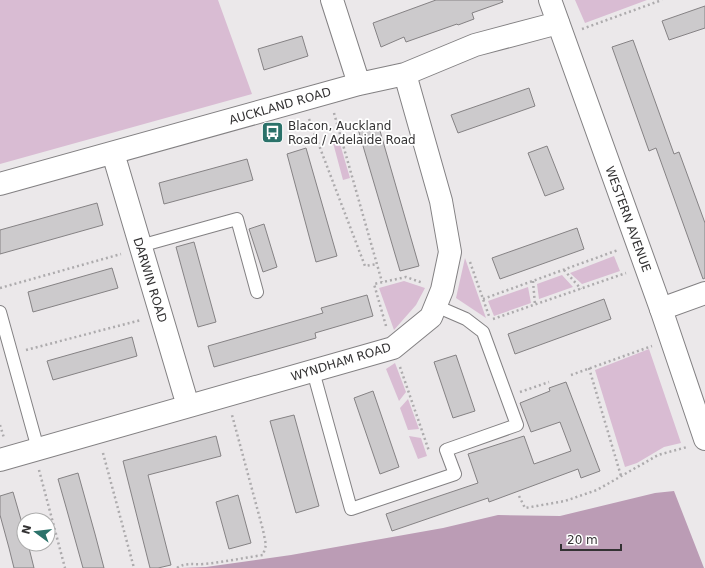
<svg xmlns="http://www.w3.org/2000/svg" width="705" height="568" viewBox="0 0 705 568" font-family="'DejaVu Sans',sans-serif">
<rect width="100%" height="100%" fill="#ebe8ea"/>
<path fill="#d9bcd3" d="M0 0H218L252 94 0 164Z
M575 0H647L585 23Z
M338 137 350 178 343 180 332 139Z
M614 256 620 271 582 284 570 273Z
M465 258 486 318 456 298Z
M562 275 573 287 539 299 537 284Z
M404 281 425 288 416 305 394 330 379 288Z
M528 287 531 303 494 316 488 301Z
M649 349 681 443 664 447 637 463 625 467 595 370Z
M395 363 406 392 399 401 386 369Z
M408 399 419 429 408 430 400 408Z
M409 436 421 438 427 456 418 459Z"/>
<path fill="#bb9cb5" d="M674 491 704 568H181L206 567 291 555 443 528 498 515 560 516 655 493Z"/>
<path fill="#cccacc" stroke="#858284" d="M436 0H502L503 2 472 13 474 19 458 25 457 24 406 42 404 37 381 47 373 23Z
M705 6V28L669 40 662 21Z
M302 36 308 56 264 70 258 49Z
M633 40 674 154 679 152 705 223V278L703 279 656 148 649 151 612 47Z
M529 88 535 106 458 133 451 115Z
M378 124 419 266 400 271 358 129Z
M547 146 564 189 545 196 528 153Z
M306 148 337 256 316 262 287 154Z
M247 159 253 180 164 204 159 183Z
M97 203 103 225 0 254V230Z
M264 224 277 267 263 272 249 229Z
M577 228 584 249 500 279 492 258Z
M194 242 216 322 198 327 176 247Z
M112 268 118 288 33 312 28 292Z
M367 295 373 316 315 333 316 338 214 367 208 346 323 313 321 308Z
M604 299 611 319 515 354 508 334Z
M132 337 137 356 53 380 47 361Z
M456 355 475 411 453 418 434 362Z
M566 382 600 471 581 478 578 469 489 502 488 498 392 531 386 514 478 483 468 454 524 436 534 464 571 451 560 422 531 432 520 403 550 391 549 388Z
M373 391 399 467 380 474 354 398Z
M294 415 319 506 296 513 270 421Z
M216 436 221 456 148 475 171 565 158 568H150L123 461Z
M78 473 95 534 104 568H83L66 507 58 479Z
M13 492 24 530V544H28L34 568H14L9 548 0 515V496Z
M238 495 251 543 229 549 216 502Z"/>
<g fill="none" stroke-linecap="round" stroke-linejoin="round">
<defs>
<path id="lane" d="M140 246 237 219 257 292
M0 312 38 449
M313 371 351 509 455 474 446 450 517 425 483 332 466 319 436 306"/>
<path id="street" d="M332 0 359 84
M113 153 188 406
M0 184 359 84 405 74 475 45 558 23
M661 309 705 293
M0 460 393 348 431 317 442 290 450 252 441 201 405 74"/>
<path id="secondary" d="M550 0 661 309 705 439"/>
</defs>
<use href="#lane" stroke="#838183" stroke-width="14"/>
<use href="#street" stroke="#838183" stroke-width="24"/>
<use href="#secondary" stroke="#838183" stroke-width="24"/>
<path stroke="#adabad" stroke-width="2.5" stroke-dasharray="2 3" stroke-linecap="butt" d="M582 29 662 0
M334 113 382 282
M309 119 365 266 377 264
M470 262 489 316
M564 270 581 289
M533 281 535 305
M0 288 121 254
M483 299 618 250
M493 319 626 273
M386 326 374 284 406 277 423 283
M26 350 141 320
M400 367 429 451
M589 368 621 476
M571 375 652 346
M520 392 549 382
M0 425 4 438
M103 453 134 568
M39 470 65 568
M519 496 525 508 565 501 597 490 658 455 687 447
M177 568C186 562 194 565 204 564 224 562 243 558 263 555L266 545 263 530 232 415"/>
<use href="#lane" stroke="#fff" stroke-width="12"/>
<use href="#street" stroke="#fff" stroke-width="22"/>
<use href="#secondary" stroke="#fff" stroke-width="22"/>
</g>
<defs>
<symbol id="bus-square" viewBox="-11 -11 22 22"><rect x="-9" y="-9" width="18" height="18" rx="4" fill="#2b726a" stroke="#fff"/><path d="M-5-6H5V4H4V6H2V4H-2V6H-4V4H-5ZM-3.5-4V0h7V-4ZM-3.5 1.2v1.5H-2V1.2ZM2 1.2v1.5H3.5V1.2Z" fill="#fff"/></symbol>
</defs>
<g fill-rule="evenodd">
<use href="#bus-square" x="260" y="120" width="25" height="25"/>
</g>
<g text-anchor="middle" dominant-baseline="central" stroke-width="3.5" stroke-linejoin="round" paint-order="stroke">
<g font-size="12" fill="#333233" stroke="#fff">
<text transform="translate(280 106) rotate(-16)">AUCKLAND ROAD</text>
<text transform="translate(628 219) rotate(70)">WESTERN AVENUE</text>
<text transform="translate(150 280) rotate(73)">DARWIN ROAD</text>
<text transform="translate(341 362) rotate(-17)">WYNDHAM ROAD</text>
</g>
<g font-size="12" fill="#333233" stroke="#fff" text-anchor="start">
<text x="288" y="126">Blacon, Auckland<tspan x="288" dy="14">Road / Adelaide Road</tspan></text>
</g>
</g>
<g transform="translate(36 532) rotate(285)"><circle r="19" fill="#ffffff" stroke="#adadad"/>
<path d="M0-3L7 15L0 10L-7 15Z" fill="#2b726a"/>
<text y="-6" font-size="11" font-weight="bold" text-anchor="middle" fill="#333233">N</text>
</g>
<path d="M561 544v6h60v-6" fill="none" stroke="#333233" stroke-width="2"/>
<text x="567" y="544" font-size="12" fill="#333233" stroke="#ffffff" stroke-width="3" paint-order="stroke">20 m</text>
</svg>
